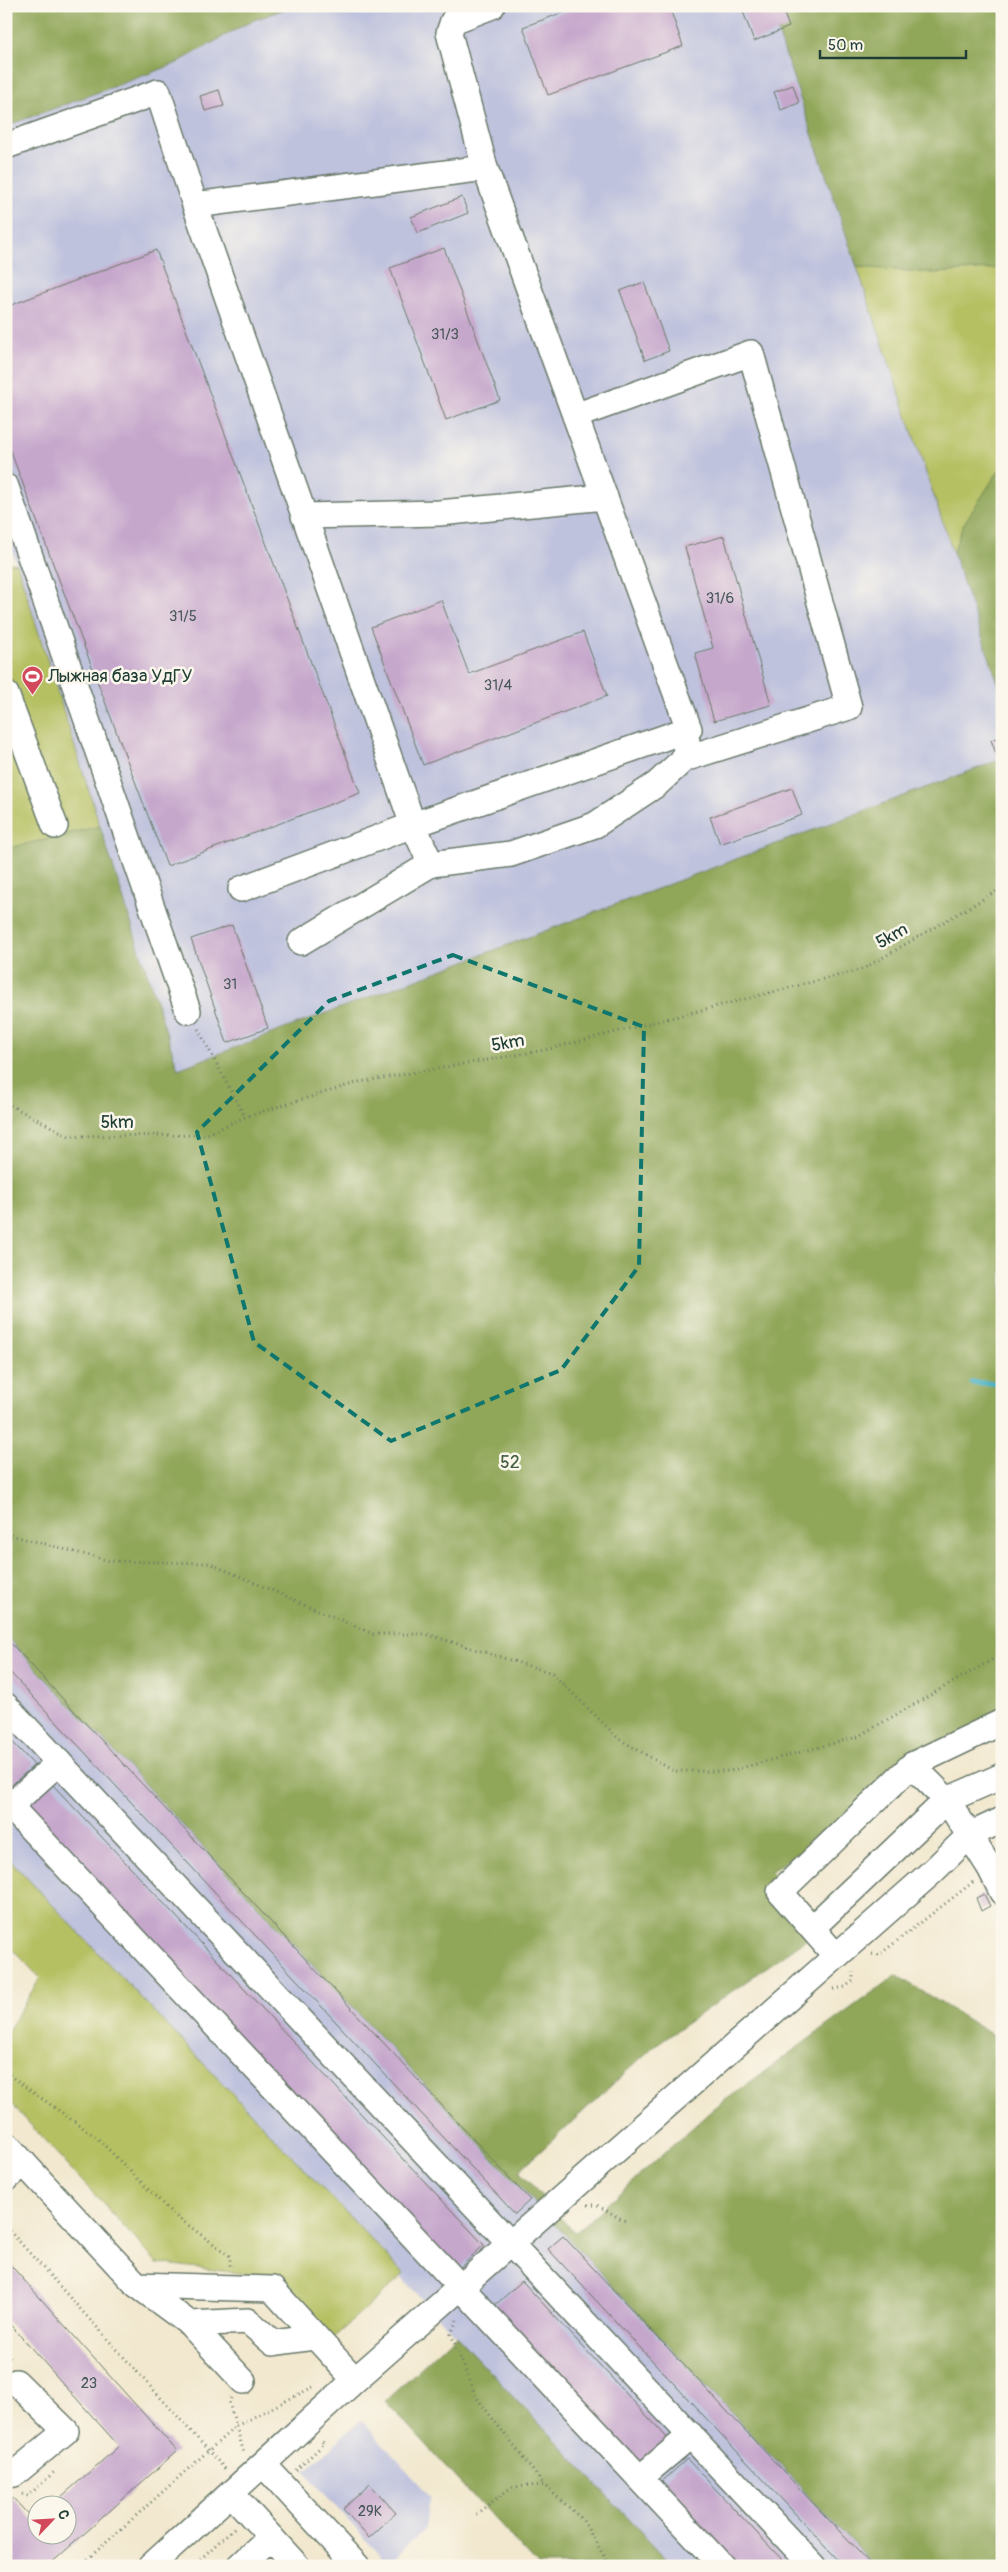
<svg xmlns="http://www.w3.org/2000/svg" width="1008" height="2572" viewBox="0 0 1008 2572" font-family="Pangolin,sans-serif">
<rect width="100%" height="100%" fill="#fbf7ec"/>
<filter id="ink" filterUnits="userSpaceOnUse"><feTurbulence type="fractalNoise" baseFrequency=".02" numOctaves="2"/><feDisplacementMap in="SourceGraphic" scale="10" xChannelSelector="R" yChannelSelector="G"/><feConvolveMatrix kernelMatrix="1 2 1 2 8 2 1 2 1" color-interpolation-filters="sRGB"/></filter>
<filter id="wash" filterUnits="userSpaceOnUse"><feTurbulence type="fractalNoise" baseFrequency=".0096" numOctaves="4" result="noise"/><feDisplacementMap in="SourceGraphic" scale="20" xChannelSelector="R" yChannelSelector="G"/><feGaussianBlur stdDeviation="1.12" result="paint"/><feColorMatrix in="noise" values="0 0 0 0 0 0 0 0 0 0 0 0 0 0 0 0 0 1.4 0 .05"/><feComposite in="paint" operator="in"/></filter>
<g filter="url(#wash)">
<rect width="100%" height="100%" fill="#f2e8cf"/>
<path fill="#bfc2dd" d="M293 6H769L1002 694V759L177 1069 6 532V126L175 64 251 21Z
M6 1636 874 2566H673L6 1858Z
M361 2420 431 2497 423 2531 388 2564 304 2472Z"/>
<path fill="#b5c062" stroke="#6a7e4b" d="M857 267 935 273 1002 268V466L963 525 953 553Z
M6 562 17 564 100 826 6 849Z
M6 1856 404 2274 330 2341 271 2277 157 2263 6 2098V2034L40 1978 6 1942Z"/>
<path fill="#90a658" stroke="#587246" d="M6 6H293L251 21 175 64 6 126Z
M769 6H1002V268L935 273 857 267Z
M1002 466V694L953 553 963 525Z
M1002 759V1713L770 1872 831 1922 654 2046 519 2171 575 2233 712 2110 896 1975 1002 2041V2566H874L6 1636V849L100 826 178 1069Z
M456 2335 673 2566H538L385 2401Z"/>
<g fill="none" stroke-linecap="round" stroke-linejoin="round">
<path stroke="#47b3c5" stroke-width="5.5" d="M972 1383H1002"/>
</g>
<g id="blocks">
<path fill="#c6a7cc" d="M581 6H669L683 46 548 95 523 27Z
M741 6H781L789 27 754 41Z
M793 85 799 103 781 110 774 92Z
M219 90 224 106 205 111 200 96Z
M462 197 468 213 418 233 411 217Z
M444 248 500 400 446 420 390 268Z
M156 250 360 793 167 866 6 439V307Z
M644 282 669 351 645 360 620 291Z
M724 536 771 705 714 721 695 653 713 648 685 547Z
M441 600 469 674 583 632 607 696 423 765 371 627Z
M1002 736V751L996 753 991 740Z
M792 788 802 815 720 844 710 817Z
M232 925 268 1028 227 1043 191 939Z
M6 1638 530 2200 515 2214 6 1668Z
M6 1735 34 1765 6 1790Z
M52 1784 484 2245 456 2271 24 1810Z
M984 1894 990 1906 981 1911 976 1898Z
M563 2236 872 2566H844L548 2249Z
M6 2260 177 2451 48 2566H14L6 2557V2504L13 2498 34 2521 38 2518V2534H68V2504H53L119 2446 6 2320Z
M522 2281 672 2443 642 2471 492 2308Z
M687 2459 788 2566H730L656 2487Z
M370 2484 396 2513 369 2538 343 2509Z
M263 2557 271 2566H254Z"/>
</g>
</g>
<g filter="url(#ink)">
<use href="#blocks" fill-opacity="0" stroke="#69796a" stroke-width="1"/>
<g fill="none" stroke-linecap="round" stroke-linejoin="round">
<defs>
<path id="minor" d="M6 146 158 92 195 205 485 168 689 729 413 825 431 864
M485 168 449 33 453 21 492 6
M195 205 413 825 241 889
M575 416 751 353 849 707 684 759
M6 487 188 1011
M304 516 439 513 605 497
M6 694 55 826
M301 942 431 864 511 854 595 825 657 784 684 759 687 741
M6 1706 813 2566
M912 1765 1002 1722
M6 1802 722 2566
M10 1806 59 1762
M813 1927 947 1800 1002 1776
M836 1956 780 1892 912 1765 947 1800 990 1868 1002 1892
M6 2144 137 2285 272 2289 355 2380
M6 2179 24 2163
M137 2285 190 2324 248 2321 273 2343 315 2337
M190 2324 243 2381
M263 2464 357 2566
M6 2475 14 2474 66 2431 16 2382
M640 2478 691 2435
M231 2493 297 2566
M151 2566 355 2380 933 1871 970 1835 1002 1820
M240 2566 271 2537"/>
</defs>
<use href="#minor" stroke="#69796a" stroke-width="28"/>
<path stroke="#69796a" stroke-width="3" stroke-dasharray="1 4" stroke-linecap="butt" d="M198 1029 245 1117
M6 1103 69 1136 205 1135 245 1117 359 1082 545 1050 863 969 1002 888
M6 1534 110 1561 209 1563 373 1634H426L552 1673 619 1739 674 1771H730L857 1737 1002 1654
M872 1954 879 1955 973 1882
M834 1989 845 1987 853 1981V1972
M6 2071 13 2078 96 2137 173 2214 230 2256V2266
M588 2205H597L625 2221
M6 2227 226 2470
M457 2320 451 2334 476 2397 544 2485
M6 2354 13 2361
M231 2398 229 2402 244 2453
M296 2470 324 2444 321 2440
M22 2494 28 2496 54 2472
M476 2514 512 2487 544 2485 582 2519 610 2566
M6 2563 9 2566
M80 2566 236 2426 313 2387
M193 2566 235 2527"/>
<use href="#minor" stroke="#fff" stroke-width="25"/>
</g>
</g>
<path fill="none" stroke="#0f766e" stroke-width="4" stroke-dasharray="10 6" stroke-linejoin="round" d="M453 955 644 1027 639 1266 561 1370 391 1441 254 1342 197 1132 329 1001Z"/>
<defs>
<symbol id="stadium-pin" viewBox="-11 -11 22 30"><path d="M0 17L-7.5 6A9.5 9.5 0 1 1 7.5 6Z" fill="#d1495b" stroke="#fbf7ec"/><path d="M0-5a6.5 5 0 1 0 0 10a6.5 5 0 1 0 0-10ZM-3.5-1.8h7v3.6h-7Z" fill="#fff"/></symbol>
</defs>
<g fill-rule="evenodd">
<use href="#stadium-pin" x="20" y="664" width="25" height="34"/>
</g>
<g text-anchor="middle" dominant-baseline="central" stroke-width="5" stroke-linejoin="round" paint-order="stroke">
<g font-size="15" fill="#49585a">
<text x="445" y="334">31/3</text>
<text x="720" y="598">31/6</text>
<text x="183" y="616">31/5</text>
<text x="498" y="685">31/4</text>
<text x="230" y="984">31</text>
<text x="89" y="2383">23</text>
<text x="370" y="2511">29К</text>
</g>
<g font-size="18" fill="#1f3d34" stroke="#fbf7ec" text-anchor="start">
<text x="48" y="676">Лыжная база УдГУ</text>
</g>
<g font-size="18" fill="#1f3d34" stroke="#fbf7ec">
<text transform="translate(892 936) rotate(-30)">5km</text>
<text transform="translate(508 1043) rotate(-10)">5km</text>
<text x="117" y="1122">5km</text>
</g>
<g font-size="18" fill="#445e40" stroke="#fbf7ec">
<text x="510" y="1462">52</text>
</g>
</g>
<rect width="1008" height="2572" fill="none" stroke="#fbf7ec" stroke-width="25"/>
<g transform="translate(52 2520) rotate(65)"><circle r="24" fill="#fbf7ec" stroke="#a3ada2"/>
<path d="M0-4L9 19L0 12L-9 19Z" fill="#d1495b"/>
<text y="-8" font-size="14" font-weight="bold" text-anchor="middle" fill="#1f3d34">С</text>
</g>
<path d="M820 50v8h146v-8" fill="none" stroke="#1f3d34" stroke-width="2.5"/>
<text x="828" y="50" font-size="15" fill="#1f3d34" stroke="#fbf7ec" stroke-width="4" paint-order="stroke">50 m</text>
</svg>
